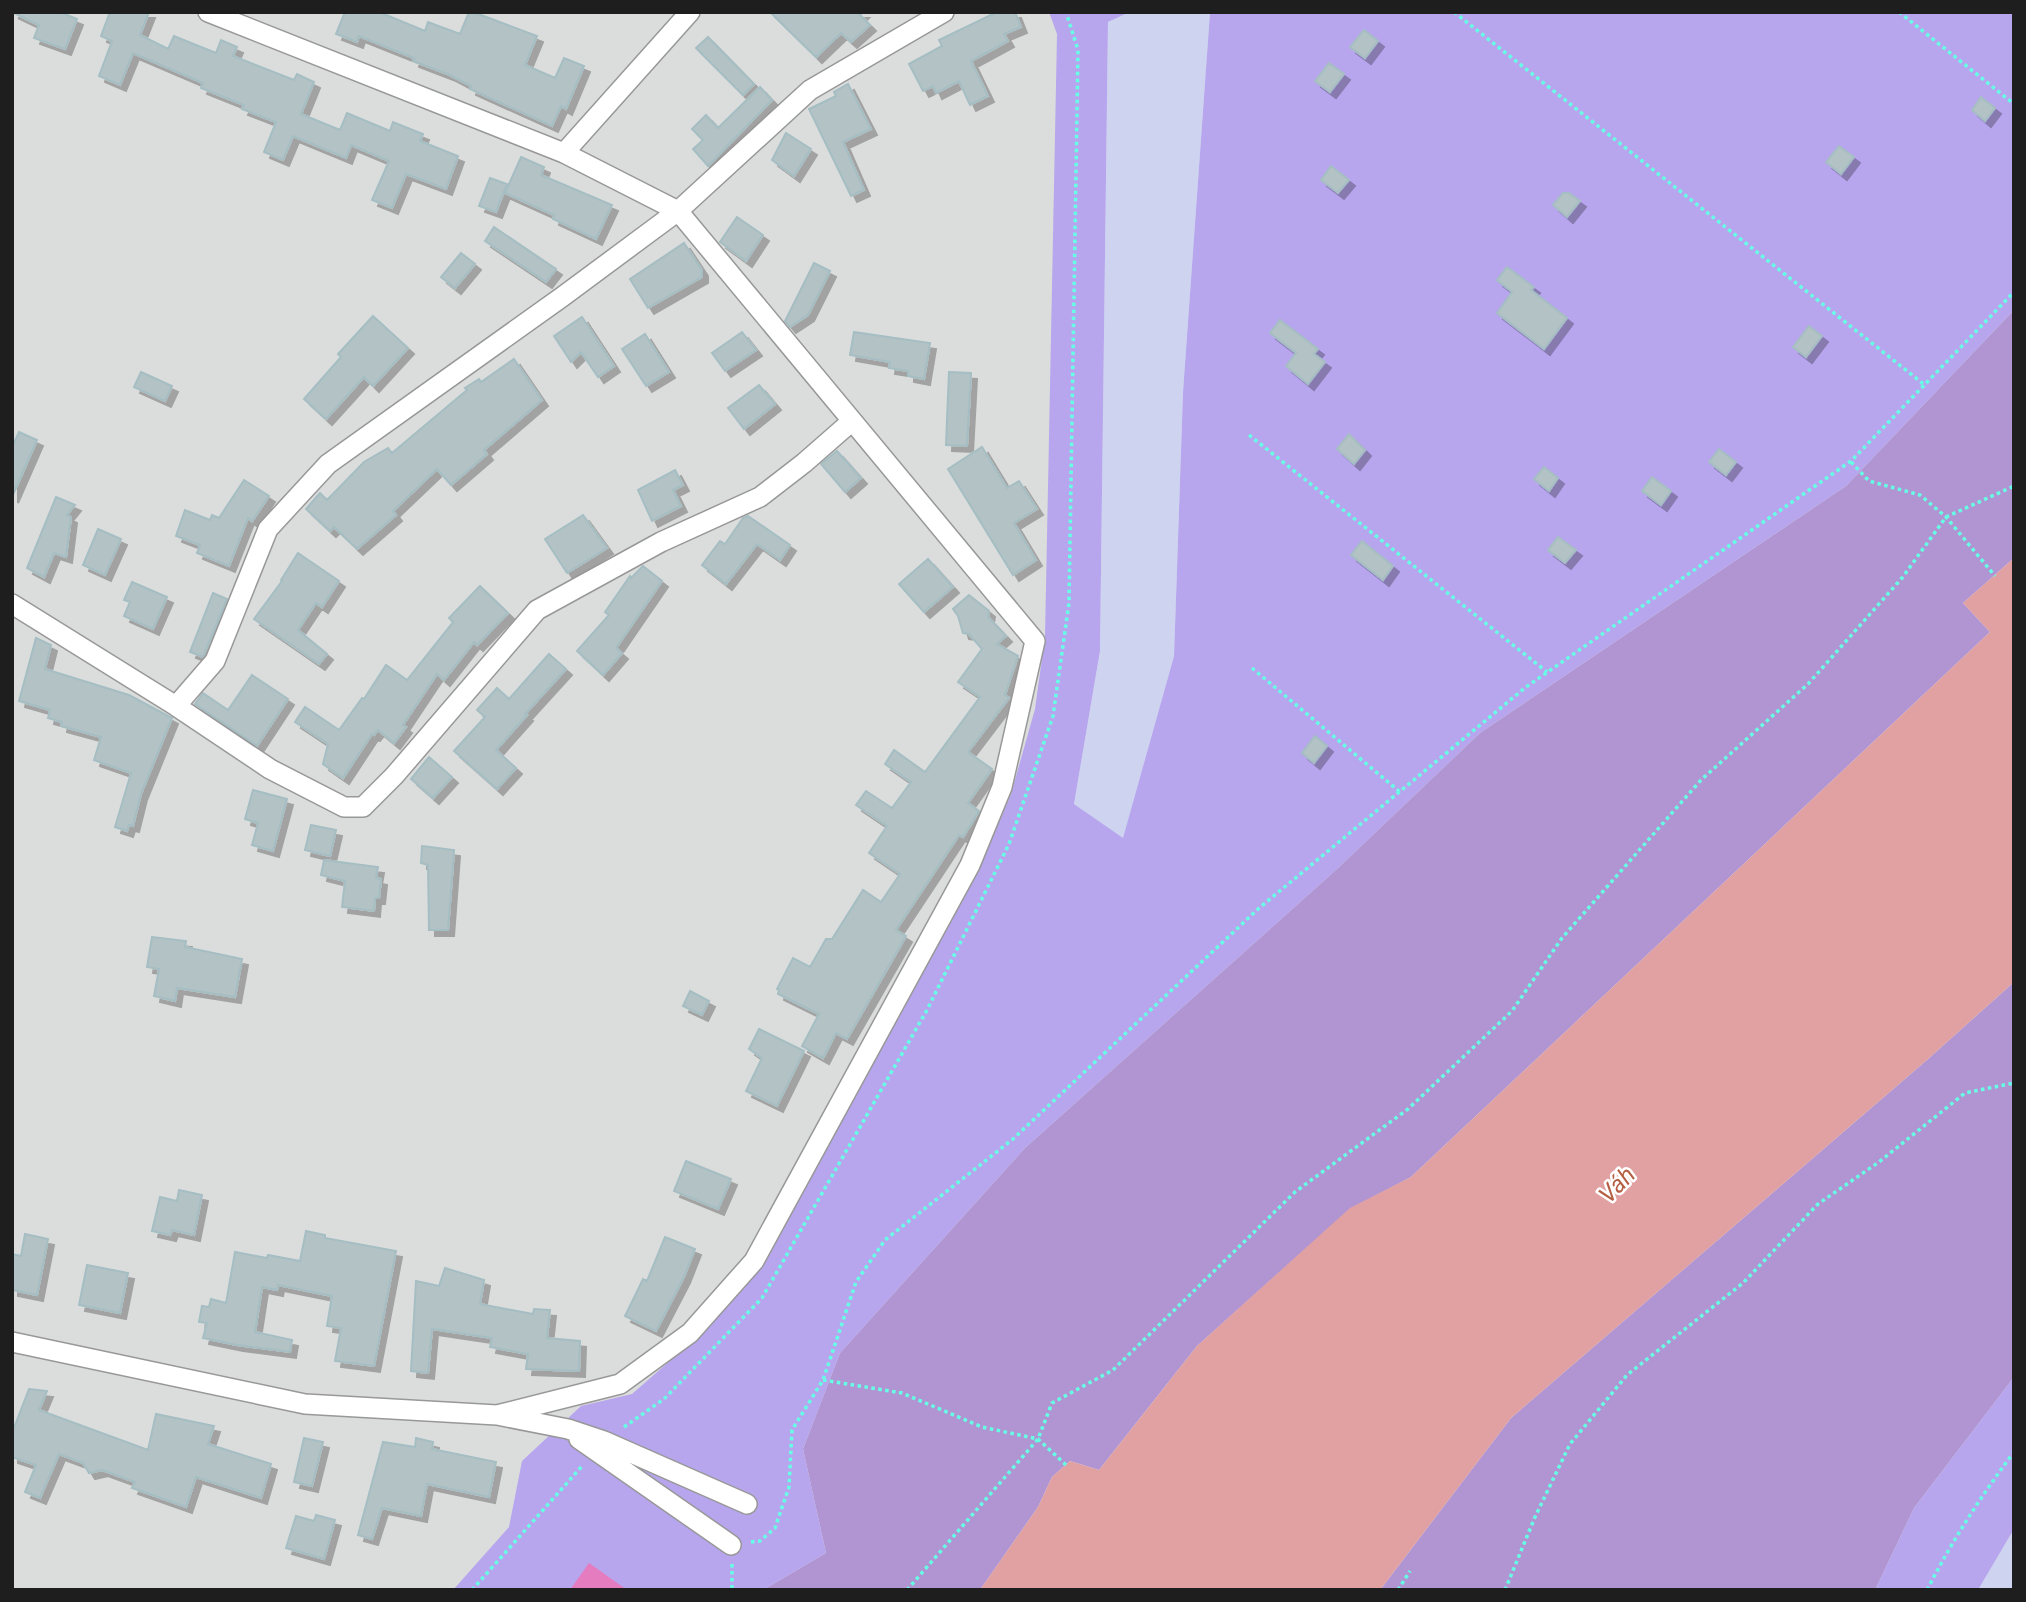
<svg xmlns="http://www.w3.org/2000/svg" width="2026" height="1602" viewBox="0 0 2026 1602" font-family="Roboto,sans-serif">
<defs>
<filter id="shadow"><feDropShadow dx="6" dy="6" stdDeviation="0" flood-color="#0004"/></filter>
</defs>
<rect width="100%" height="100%" fill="#e4ebf0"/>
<path fill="#dbdddc" d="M12 12H1104L1074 804 529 1590H12Z"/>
<path fill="#ced4f0" d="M1130 12H1210L1183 392 1174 656 1123 839 1074 804 1100 651 1108 22Z
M2014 1529V1590H1978Z"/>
<path fill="#b7a6ee" d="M1049 12H1130L1108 22 1100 651 1074 804 1123 838 1174 656 1183 392 1210 12H2014V310L1846 486 1480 733 1337 869 1025 1148 840 1353 803 1449 826 1553 763 1590H453L509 1527 522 1461 581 1406 632 1394 696 1338 756 1271 978 871 1011 794 1035 709 1045 637 1057 34Z
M2014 1377V1529L1978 1590H1875L1914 1508Z"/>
<path fill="#b095d2" d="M2014 310V558L1963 603 1990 632 1411 1177 1350 1209 1197 1346 1099 1470 1070 1461 1052 1477 1038 1507 980 1590H763L826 1553 803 1449 840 1353 1025 1148 1337 869 1480 733 1846 486Z
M2014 982V1377L1914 1508 1875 1590H1380L1511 1418 1928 1059Z"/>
<path fill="#e57cc0" d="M589 1563 627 1590H570Z"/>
<path fill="#e1a1a3" d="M2014 558V982L1928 1059 1511 1418 1380 1590H980L1038 1507 1052 1477 1070 1461 1099 1470 1197 1346 1350 1208 1411 1177 1990 632 1963 603Z"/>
<path fill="#b3c2c4" stroke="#a5bec3" stroke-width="2" filter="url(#shadow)" d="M12 12H60L77 19 65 49 34 38 39 25Z
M110 12H149L140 35 168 49 174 36 216 53 221 40 237 47 233 56 294 80 297 74 314 82 301 114 340 130 347 113 390 131 393 122 423 134 420 141 458 156 446 189 406 174 392 208 372 200 389 161 351 145 346 158 293 136 283 160 264 152 276 122 242 109 244 105 201 88 203 83 133 53 120 85 99 76 112 41 101 36Z
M345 12H379L425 31 428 22 460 34 469 12H473L537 36 525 65 555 78 564 58 584 66 566 109 561 106 552 126 470 89 471 86 450 75 413 61 414 58 359 36 357 42 336 34Z
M770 12H863L860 15 870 25 851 42 841 33 816 57Z
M997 12H1015L1021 27 1004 34 1008 41 971 61 988 96 970 105 959 81 936 93 933 86 923 91 909 64 942 46 939 40Z
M1364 30 1378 41 1365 58 1350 47Z
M708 37 754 84 743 95 696 48Z
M1329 63 1344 74 1330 92 1315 81Z
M848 84 871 129 843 142 864 190 851 196 809 109 836 96 834 92Z
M760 87 772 100 708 166 693 149 703 140 692 129 706 115 718 128Z
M1981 97 1995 108 1985 121 1972 110Z
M786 133 811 149 794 176 772 160Z
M1839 146 1854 157 1841 174 1826 162Z
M521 157 544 167 541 175 612 205 596 239 553 219 554 215 505 193Z
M1331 166 1349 180 1338 193 1321 180Z
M490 178 507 184 496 212 479 206Z
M1563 193H1569L1580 201 1567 217 1553 205Z
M737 217 763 235 746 261 720 242Z
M494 227 556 269 546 282 485 241Z
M684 243 702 270V277L648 308 630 279Z
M461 253 475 264 455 288 441 277Z
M814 263 830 271 808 315 790 327 785 321Z
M1507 267 1534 287 1531 290 1567 318 1544 349 1497 313 1512 292 1497 280Z
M373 316 408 348 373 386 364 377 326 419 304 399 341 357 338 354Z
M582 317 614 366 598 377 581 352 571 362 554 336Z
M1280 320 1318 349 1314 354 1325 362 1308 384 1286 366 1296 353 1270 333Z
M1809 326 1822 336 1806 357 1793 347Z
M742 332 756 350 725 371 712 353Z
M854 332 930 343 924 379 908 376V371L889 368 890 362 850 355Z
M645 334 669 372 646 386 622 349Z
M514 359 542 400 484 450 487 454 451 485 437 469 393 511 396 515 357 549 334 527 330 531 306 509 320 493 327 500 364 462 388 448 392 453 467 390 465 388 479 379 481 382Z
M141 372 172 386 165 401 134 387Z
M949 372 971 373 967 446 946 445Z
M759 385 775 404 744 429 728 408Z
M19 432 37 440 12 497V447Z
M1349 434 1365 450 1354 464 1337 449Z
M982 447 1007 488 1019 481 1037 509 1014 523 1036 560 1013 575 948 469Z
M1719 449 1736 462 1726 475 1709 462Z
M837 451 861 478 845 492 821 464Z
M1544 467 1558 478 1549 491 1534 479Z
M675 470 683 485 673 490 681 506 652 521 638 490Z
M1652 477 1671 491 1661 505 1642 491Z
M244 480 269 496 252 521 248 518 229 566 197 553 200 545 176 536 185 510 210 520 212 515 219 518Z
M56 497 75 505 67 515 71 517 66 557 54 553 44 577 27 568Z
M583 515 607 548 567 573 545 539Z
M748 516 790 545 780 560 757 544 726 584 702 565 720 541 725 544 743 518Z
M98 529 121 539 105 575 83 565Z
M1558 537 1576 550 1565 563 1548 550Z
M1362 541 1393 566 1383 580 1351 555Z
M298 553 339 581 322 607 316 603 298 630 327 654 319 664 254 619 282 581 281 580Z
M928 559 953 587 924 612 899 584Z
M643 566 662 581 616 648 622 653 603 675 577 651 609 615 605 612 630 576 631 578Z
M132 582 167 597 153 629 124 616 130 602 124 600Z
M480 586 508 613 477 645 474 642 444 680 437 674 403 725 406 727 394 743 378 730 374 735 372 734 343 778 323 764 328 744 295 722 305 707 339 730 362 698 364 699 386 665 407 680 453 622 449 618Z
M213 593 227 599 203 657 190 652Z
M969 595 989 611 988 617 1006 636 997 644 1018 656 1005 695 1009 698 968 752 992 769 968 803 979 811 963 837 959 835 896 930 906 936 847 1039 836 1033 823 1058 802 1046 819 1014 778 994 779 990 777 989 793 958 810 967 826 939H832L863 890 881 902 900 874 869 853 887 826 856 805 866 791 892 808 911 782 885 764 894 750 925 772 980 697 958 682 982 649 969 634 963 633 958 616 953 609Z
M36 638 51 645 45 669 129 695 172 718 141 794 133 826 129 825 127 831 115 827 131 773 94 760 101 737 61 726 62 722 48 718 50 710 19 701Z
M549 654 566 669 525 714 527 715 496 750 516 768 497 789 454 751 485 717 477 710 497 688 509 699Z
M252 675 288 699 257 746 195 704 203 693 228 710Z
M1315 736 1327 746 1314 763 1302 753Z
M429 757 452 777 433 798 411 779Z
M253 790 287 799 273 851 252 845 258 823 245 819Z
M311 825 336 830 330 856 305 850Z
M422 846 454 850 448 930H429L428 865 421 863Z
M324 860 378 867 376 878 381 879 379 898H375L374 911 342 907 345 881 321 875Z
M152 937 186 941 185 947 242 959 235 997 177 988 175 1001 154 996 159 969 147 967Z
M690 991 709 1001 702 1015 683 1006Z
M759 1029 804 1051 777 1106 746 1091 762 1058 749 1049Z
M686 1161 731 1179 718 1209 674 1191Z
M179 1190 202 1195 194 1235 172 1230 170 1235 152 1231 160 1197 177 1201Z
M306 1231 325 1235V1238L396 1251 374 1366 335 1361 341 1328 327 1326 332 1296 278 1285 277 1290 262 1287 255 1332 292 1340 290 1352 237 1345 203 1338 207 1323 199 1322 202 1306 209 1307 211 1299 226 1303 235 1252 267 1258 268 1255 300 1261Z
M25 1234 48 1239 37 1295 12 1290V1254L21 1256Z
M665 1237 695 1249 684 1277 656 1331 625 1316 643 1279 647 1281Z
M87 1265 128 1273 120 1313 79 1305Z
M445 1268 484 1280 480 1304 533 1314 534 1309 550 1310 547 1338 580 1341 579 1371 526 1369 528 1354 490 1347 492 1338 432 1329 428 1373 411 1371 416 1281 439 1286Z
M29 1389 47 1391 39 1410 148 1450 156 1414 214 1426 208 1444 271 1464 261 1498 196 1477 186 1507 132 1488 135 1482 102 1470 89 1473 83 1463 59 1454 40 1498 25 1492 36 1465 12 1457V1433Z
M304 1438 323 1442 312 1486 294 1482Z
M416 1438 433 1442 432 1449 496 1462 489 1497 427 1484 421 1516 382 1508 372 1539 358 1535 383 1442 415 1447Z
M316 1515 335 1520 324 1559 286 1548 296 1516 314 1521Z"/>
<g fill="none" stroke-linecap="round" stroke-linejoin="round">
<defs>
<path id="minor" d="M208 12 564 153 678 211 1035 641 1002 787 970 865 754 1261 690 1333 620 1384 497 1415
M564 153 690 12
M12 604 176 706 270 769 344 807H363L394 776 537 610 661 542 760 497 804 463 852 421
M176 706 215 661 268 529 328 464 562 297 678 211 810 90 944 12
M12 1342 305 1404 497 1415 568 1429 604 1441 747 1504
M579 1439 731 1545"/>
</defs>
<use href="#minor" stroke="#989898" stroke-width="22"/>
<path stroke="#66ffe6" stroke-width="3.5" stroke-dasharray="3.5 3.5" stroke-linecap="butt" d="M1454 12 1926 386
M1899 12 2014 104
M1249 435 1547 672
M1851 462 1869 481 1920 495 1946 517 1995 576
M1252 668 1400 792
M823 1380 902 1393 982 1427 1038 1439 1066 1465
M624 1427 664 1399 762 1298 927 1010 1009 844 1053 716 1069 603 1078 50 1066 12
M751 1542 760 1541 775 1528 789 1487 792 1430 823 1380 856 1282 885 1240 1013 1139 1258 909 1526 687 1851 461 2014 292
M732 1564V1590
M472 1590 583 1465
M907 1590 1038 1439 1052 1403 1113 1370 1295 1192 1408 1109 1512 1011 1562 938 1701 780 1808 684 1902 578 1946 517 2014 486
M1398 1590 1410 1571
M1505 1590 1535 1517 1570 1444 1627 1375 1743 1283 1818 1204 1879 1162 1965 1093 2014 1083
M1927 1590C1952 1541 1981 1496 2014 1452"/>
<use href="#minor" stroke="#fff" stroke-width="19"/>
</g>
<g text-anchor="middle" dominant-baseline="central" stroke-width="5" stroke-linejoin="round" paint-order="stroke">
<g font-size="24" font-style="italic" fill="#b55e43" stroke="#fff">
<text transform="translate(1617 1185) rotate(-46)">Váh</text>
</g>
</g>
<rect width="2026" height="1602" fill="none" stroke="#1e1e1e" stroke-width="28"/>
</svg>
